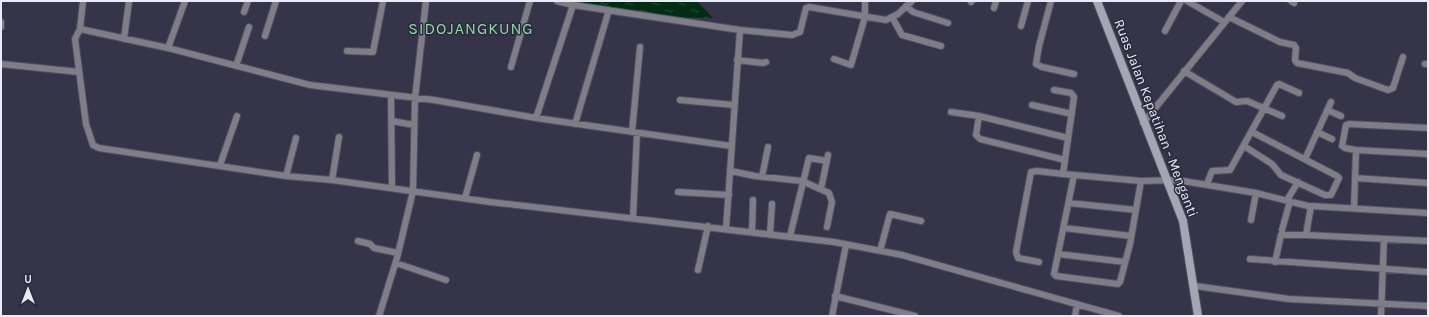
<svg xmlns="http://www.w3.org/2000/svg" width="1429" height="317" viewBox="0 0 1429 317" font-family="Karla,sans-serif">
<defs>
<pattern id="water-ripples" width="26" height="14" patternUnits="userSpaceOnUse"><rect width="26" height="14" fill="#022d15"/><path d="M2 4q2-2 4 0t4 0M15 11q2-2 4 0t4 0" fill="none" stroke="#274c38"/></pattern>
</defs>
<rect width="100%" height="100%" fill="#353448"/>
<path fill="url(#water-ripples)" d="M571 1H697L713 18 658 17 583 7Z"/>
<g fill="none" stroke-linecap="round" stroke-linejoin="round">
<defs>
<path id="street" d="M83 1 80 29 75 39 86 124 93 145 99 148 286 176
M557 1 573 5 740 30 792 35 800 32 806 8 809 7 886 20 898 14 912 1
M1051 1 1039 46 1036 64 1042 67 1074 74
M1187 1 1224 22
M1291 1 1294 3
M971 2 972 1
M906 6 913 12 948 23
M994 8 996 1
M244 12 248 1
M892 17 902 35 941 46
M1229 17 1280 42 1294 45 1296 48 1295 60 1297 63 1348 73 1355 78 1388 90 1393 88 1403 57
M1 22V27
M1021 26 1028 1
M80 29 168 48 310 85 434 100 536 118 731 146
M1165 31 1181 1
M265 36 276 1
M124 39 129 1
M168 48 185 1
M347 51 373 52 383 1
M834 59 851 65 865 17V1
M737 60 763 63 766 62
M1 64 79 72
M1425 64H1428
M236 66 249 27
M511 67 530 1
M1184 71 1236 102 1247 101 1282 116
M1054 90 1071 93 1074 97 1063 174 1141 181 1177 180 1256 193 1308 206
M391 95 392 188
M680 100 734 105
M1032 105 1072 114
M1327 110 1341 116
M951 112 979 116 1068 138
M979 116 976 135 980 139 1065 160
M536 118 573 5
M392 121 414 125
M1143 123 1242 1
M575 124 609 10
M1428 128 1349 124 1346 125 1342 146 1345 148 1356 150 1428 154
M632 132 640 47
M1317 132 1332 139
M296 138 286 176 332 180 490 202 834 242 902 255 1119 316
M1244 146 1272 164 1281 175 1325 195H1331L1339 178 1337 176 1252 132
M1305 159 1331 102
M220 165 237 116
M731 171 755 176 802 181 829 193 832 202 827 227
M1074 175 1054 274 1056 276 1118 284 1120 282 1130 244 1141 181
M762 177 768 147
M1355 178 1428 183
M332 180 339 137
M1207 184 1212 171 1230 170 1277 85 1279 84 1299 93
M821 189 828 155
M678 192 729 195
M465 198 477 155
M1287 200 1298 182
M1069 203 1136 210
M1354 208 1356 150
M633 218 637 133
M1251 220 1256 193
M1064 228 1131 236
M726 229 740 30
M1282 230 1290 201
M752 232 753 200
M770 234 772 204
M1306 235 1311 206 1428 213
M790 236 809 158 827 161
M358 241 370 244 374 248 398 253
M880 251 890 214 921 221
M1058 254 1125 262
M1250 259 1428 272
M1039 262 1018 258 1016 252 1031 172 1037 171 1063 174
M1275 262 1281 235H1306L1428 241
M396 263 446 280
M698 270 708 226
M1195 286 1289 299 1428 306
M835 296 915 316
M379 316 397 258 413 191 415 98 426 1
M832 316 846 245
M1075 316 1077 304
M1381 316 1384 239"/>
<path id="secondary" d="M1097 1 1183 221 1198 316"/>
</defs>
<use href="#street" stroke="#525164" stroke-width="8"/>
<use href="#secondary" stroke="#525164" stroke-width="10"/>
<use href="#street" stroke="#7e7d88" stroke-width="6"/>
<use href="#secondary" stroke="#a5a5b5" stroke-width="8"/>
</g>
<g text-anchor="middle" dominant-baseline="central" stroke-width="3" stroke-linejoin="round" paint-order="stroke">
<g font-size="14" fill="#ebeaf7" stroke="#2b2a3d">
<text transform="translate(1156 118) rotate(69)">Ruas Jalan Kepatihan - Menganti</text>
</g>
<g font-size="16" letter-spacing="1" fill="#8fd8a7" stroke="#2b2a3d">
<text x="471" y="28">SIDOJANGKUNG</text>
</g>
</g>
<rect width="1429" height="317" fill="none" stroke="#ebeaf7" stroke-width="4"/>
<g transform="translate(28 289)" stroke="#2b2a3d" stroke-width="3" paint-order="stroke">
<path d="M0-3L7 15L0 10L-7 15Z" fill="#ebeaf7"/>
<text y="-6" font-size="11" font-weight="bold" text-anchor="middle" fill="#ebeaf7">U</text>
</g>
</svg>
